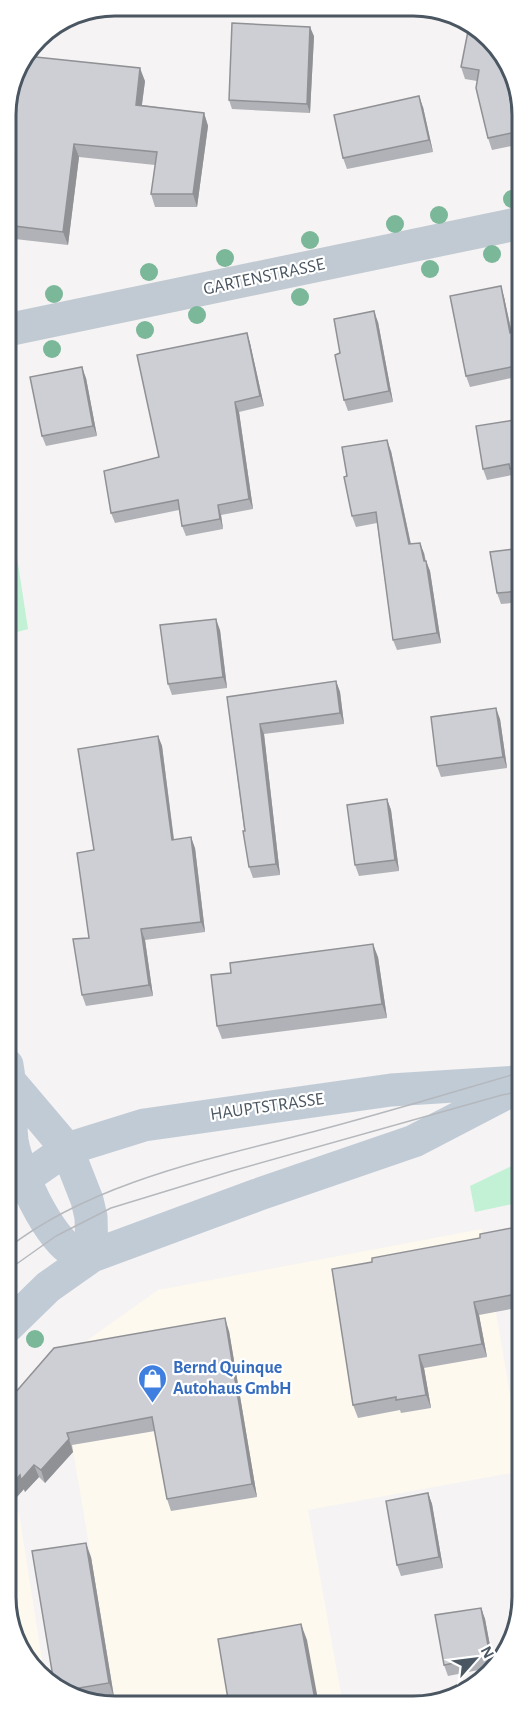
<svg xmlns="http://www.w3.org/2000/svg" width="529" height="1713" viewBox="0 0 529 1713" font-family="'Alegreya Sans',sans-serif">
<rect width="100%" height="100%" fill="#f5f3f3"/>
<path fill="#fdf9ef" d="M482 1229 523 1471 308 1510 343 1705H116L58 1361 158 1290Z
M8 1504 19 1513 45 1679 38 1675 8 1618Z"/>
<path fill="#c3f1d5" d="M7 492 28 629 7 635Z
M522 1161V1202L475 1212 470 1186Z"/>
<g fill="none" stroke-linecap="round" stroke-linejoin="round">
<path stroke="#c1cad2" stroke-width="33" d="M7 330 521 223"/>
<path stroke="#c1cbd6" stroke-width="33" d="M7 1065C12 1090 9 1115 12 1140 16 1168 48 1238 74 1252 79 1255 87 1255 92 1256
M11 1083 67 1149 87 1200 91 1217 92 1256
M8 1190 67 1149 144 1125 391 1090 517 1082
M8 1326 48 1287 92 1256 257 1195 414 1141 522 1085"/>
<path stroke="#b5b8bd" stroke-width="1.5" d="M8 1248C92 1182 214 1158 316 1131 385 1113 453 1092 522 1072
M8 1270 56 1236 111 1208 232 1171 502 1095 522 1091"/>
</g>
<g fill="#7bb799">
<circle cx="512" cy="199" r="9"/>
<circle cx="439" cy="215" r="9"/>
<circle cx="395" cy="224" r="9"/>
<circle cx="310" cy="240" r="9"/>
<circle cx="492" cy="254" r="9"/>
<circle cx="225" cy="258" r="9"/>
<circle cx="430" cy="269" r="9"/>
<circle cx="149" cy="272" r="9"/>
<circle cx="54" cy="294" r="9"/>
<circle cx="300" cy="297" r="9"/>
<circle cx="197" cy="315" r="9"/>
<circle cx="145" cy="330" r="9"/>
<circle cx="52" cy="349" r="9"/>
<circle cx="35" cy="1339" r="9"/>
</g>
<path fill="#b0b2b7" d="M469 26 521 95V144L492 150 488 138 477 81 465 79 461 67Z
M314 36 310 113 232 109 229 100Z
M31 56 145 81 142 105 204 113 208 126 197 207H155L151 194 155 165 79 157 68 245 6 238V108Z
M423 107 433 152 347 169 343 158Z
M504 297 512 333 521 331V376L470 387 466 376Z
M378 322 393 402 348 411 344 400Z
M247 333 250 343 264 406 239 412 253 509 221 515 223 529 186 536 182 526 179 510 115 523 111 513 159 457Z
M86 378 97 436 46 446 42 436Z
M521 419V479L514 480 512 475 487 480 483 469Z
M391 451 411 544 424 553 426 561 430 571 441 643 397 650 393 640 377 523 356 527 352 516 347 476Z
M522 548V602L501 604 497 593Z
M220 630 227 688 172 695 168 684Z
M336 681 340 692 344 724 264 734 280 875 253 878 249 867 227 697Z
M500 719 507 768 441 777 437 766Z
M158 736 162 746 174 839 195 848 205 932 145 940 153 996 86 1006 82 995 89 938 94 850Z
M387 799 391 810 399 871 359 876 355 865Z
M378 957 387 1018 222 1039 217 1026Z
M522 1226V1307L479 1315 487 1357 424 1368 431 1408 401 1413 400 1410 358 1418 353 1405 372 1262 480 1238Z
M229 1331 257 1497 171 1511 167 1499 155 1431 72 1445 73 1452 45 1483 39 1477 25 1492 24 1489 8 1507V1401Z
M428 1493 432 1504 443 1568 401 1576 397 1565Z
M91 1557 114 1697 88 1702 54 1683Z
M481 1608 485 1619 494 1667 448 1676 444 1665Z"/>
<path fill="#909195" d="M310 27 314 36 310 113 307 104Z
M32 48 30 69 25 57Z
M140 68 145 81 140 118 136 105Z
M419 96 423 107 433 152 429 140Z
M204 113 208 126 197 207 193 194Z
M74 144 79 157 68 245 63 232Z
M501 286 504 297 514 344 510 333Z
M374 311 378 322 393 402 389 391Z
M247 333 250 343 264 406 260 396Z
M82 367 86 378 97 436 93 426Z
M235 402 239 412 253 509 249 499Z
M387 440 391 451 413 555 409 544Z
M218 505 221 515 223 529 220 519Z
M420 543 424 553 427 572 424 561Z
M426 561 430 571 441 643 437 633Z
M216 619 220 630 227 688 223 677Z
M336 681 340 692 344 724 340 713Z
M496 708 500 719 507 768 503 757Z
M260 724 264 734 280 875 276 864Z
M158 736 162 746 175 850 172 840Z
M387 799 391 810 399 871 395 860Z
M191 837 195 848 205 932 201 922Z
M141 929 145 940 153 996 149 985Z
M373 944 378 957 387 1018 382 1004Z
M474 1302 479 1315 487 1357 482 1344Z
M225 1318 229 1331 257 1497 252 1484Z
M419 1355 424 1368 431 1408 426 1395Z
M67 1433 73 1452 45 1483 41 1470Z
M34 1465 39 1477 25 1492 24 1489 8 1507V1489L20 1475Z
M428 1493 432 1504 443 1568 439 1557Z
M86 1543 91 1557 114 1697 109 1683Z
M481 1608 485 1619 494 1667 490 1656Z
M301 1624 307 1640 319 1705H316Z"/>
<path fill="#cdcfd5" stroke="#909195" stroke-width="1.5" d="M232 23 310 27 307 104 229 100Z
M469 26 491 38 521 95V131L488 138 476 88 479 70 461 67Z
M26 56 140 68 136 105 204 113 193 194H151L157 152 74 144 63 232 6 225V108L17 67Z
M419 96 429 140 343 158 334 115Z
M501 286 510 333 521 331V365L466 376 450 296Z
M374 311 389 391 344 400 335 355 340 353 334 319Z
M247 333 260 396 235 402 249 499 218 505 220 519 182 526 178 500 111 513 104 471 159 457 137 355Z
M82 367 93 426 42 436 30 377Z
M521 419V467L510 469 509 464 483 469 476 426Z
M387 440 409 544 420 543 424 561H426L437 633 393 640 376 512 352 516 344 477 347 476 342 447Z
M522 548V591L497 593 490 552Z
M216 619 223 677 168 684 160 625Z
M336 681 340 713 260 724 276 864 249 867 243 831H245L227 697Z
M496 708 503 757 437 766 431 717Z
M158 736 172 840 191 837 201 922 141 929 149 985 82 995 73 939 89 938 77 853 94 850 78 749Z
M387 799 395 860 355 865 347 805Z
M373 944 382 1004 217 1026 211 975 231 973 230 963Z
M522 1226V1293L474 1302 482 1344 419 1355 426 1395 396 1400V1397L353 1405 332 1269 372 1262V1258L480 1238V1234Z
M225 1318 252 1484 167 1499 152 1417 67 1433 69 1439 41 1470 34 1465 21 1480 20 1475 8 1489V1401L54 1348Z
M428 1493 439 1557 397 1565 386 1501Z
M86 1543 109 1683 67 1690 54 1683 32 1551Z
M481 1608 490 1656 444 1665 435 1615Z
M301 1624 316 1705H229L218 1639Z"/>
<defs>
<symbol id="shop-pin" viewBox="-11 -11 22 30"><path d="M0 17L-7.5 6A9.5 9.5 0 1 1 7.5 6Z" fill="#3f7fe0" stroke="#fff"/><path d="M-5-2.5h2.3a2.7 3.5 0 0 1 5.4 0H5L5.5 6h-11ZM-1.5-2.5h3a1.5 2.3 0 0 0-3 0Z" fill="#fff"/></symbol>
</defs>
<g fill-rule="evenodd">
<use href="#shop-pin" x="136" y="1362" width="33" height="45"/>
</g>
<g text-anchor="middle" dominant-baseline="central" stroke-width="4.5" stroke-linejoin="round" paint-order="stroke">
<g font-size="18" fill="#4a5661" stroke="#fff">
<text transform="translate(264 277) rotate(-12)">GARTENSTRASSE</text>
<text transform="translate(267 1107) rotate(-8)">HAUPTSTRASSE</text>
</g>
<g font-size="18" font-weight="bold" fill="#366cbe" stroke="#fff" text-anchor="start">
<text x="173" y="1368">Bernd Quinque<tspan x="173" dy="21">Autohaus GmbH</tspan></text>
</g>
</g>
<path d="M0 0H529V1713H0ZM115 16H413A99 99 0 0 1 512 115V1597A99 99 0 0 1 413 1696H115A99 99 0 0 1 16 1597V115A99 99 0 0 1 115 16Z" fill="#fff" fill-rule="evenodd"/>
<path fill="none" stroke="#4a5661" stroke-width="3" d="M115 16H413A99 99 0 0 1 512 115V1597A99 99 0 0 1 413 1696H115A99 99 0 0 1 16 1597V115A99 99 0 0 1 115 16Z"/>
<g transform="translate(475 1659) rotate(62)" stroke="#ffffff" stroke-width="4.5" paint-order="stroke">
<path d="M0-4.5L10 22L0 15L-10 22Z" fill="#4a5661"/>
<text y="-9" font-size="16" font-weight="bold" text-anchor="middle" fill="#4a5661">N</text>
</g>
</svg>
